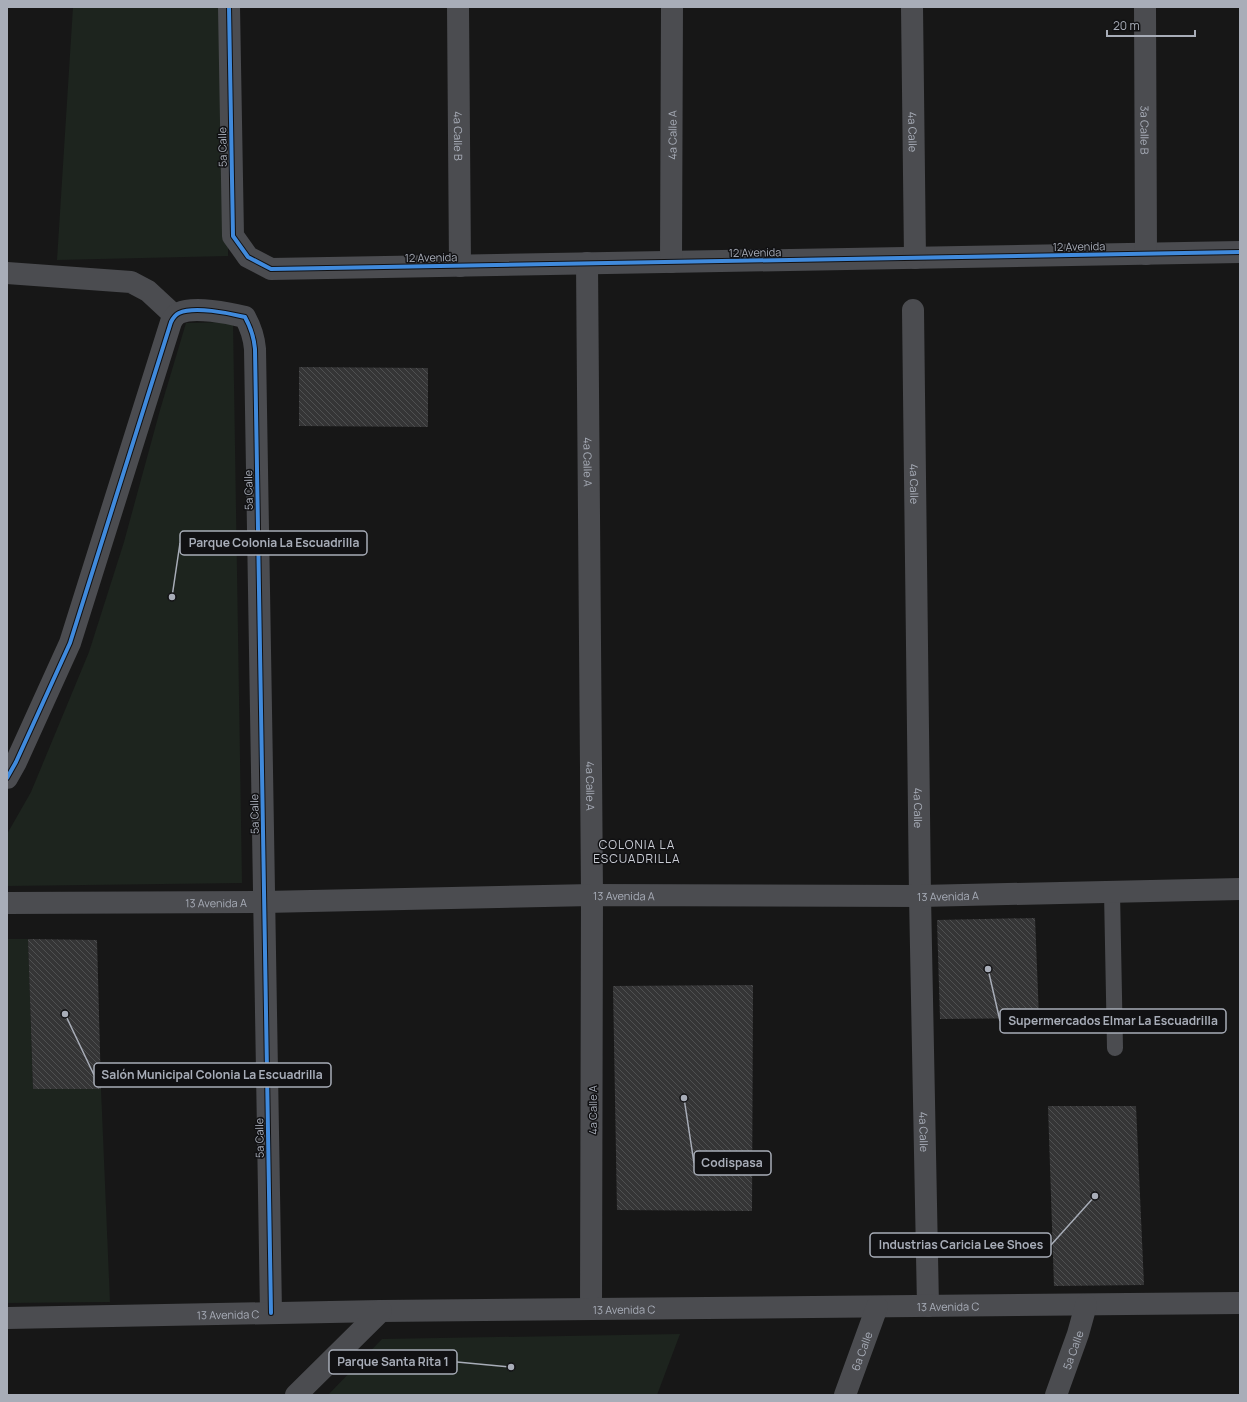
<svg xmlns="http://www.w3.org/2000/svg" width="1247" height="1402" viewBox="0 0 1247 1402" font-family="Manrope,sans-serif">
<defs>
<pattern id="building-back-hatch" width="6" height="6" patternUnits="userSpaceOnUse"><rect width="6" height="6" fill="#353536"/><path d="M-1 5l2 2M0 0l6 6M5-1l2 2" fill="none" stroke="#4f5051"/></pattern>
</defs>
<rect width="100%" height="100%" fill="#171717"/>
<path fill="#1d241e" d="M73 7H229L228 256 57 260Z
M233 322 242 883 7 886V834L31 792 89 652 124 542 160 410 186 323Z
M7 939H28L33 1089H101L110 1302 7 1303Z
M680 1334 657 1395H328L382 1339Z"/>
<path fill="url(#building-back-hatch)" d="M299 367 428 368V427L299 426Z
M1035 918 1039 1018 940 1019 937 920Z
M28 939 97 940 101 1089H33Z
M753 985 752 1211 617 1210 613 986Z
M1048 1106H1136L1144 1285 1054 1286Z"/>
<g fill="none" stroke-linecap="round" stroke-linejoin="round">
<path stroke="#4b4c50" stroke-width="16" d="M1112 892 1115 1048"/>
<g stroke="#4b4c50" stroke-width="22">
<path d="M229 7 233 236 248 257 271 269 1240 252"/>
<path id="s1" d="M458 7 460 266"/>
<path id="s2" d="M912 7 915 258"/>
<path id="s3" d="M1145 7 1146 254"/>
<path id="s4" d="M671 262 672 7"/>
<path id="s5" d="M587 263 592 895 591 1309"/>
<path d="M7 273 131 282 148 291 175 316"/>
<path id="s6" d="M913 310 920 896 928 1306"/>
<path d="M7 778 16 762 70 643 171 322C173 318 175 315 179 313 194 306 229 313 245 317 251 328 254 337 255 349L271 1313"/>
<path id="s7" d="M7 903 264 902 592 895 920 896 1240 889"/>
<path id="s8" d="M7 1318 381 1311 1240 1303"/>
<path d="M296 1395 381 1311"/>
<path id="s9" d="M845 1395 877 1307"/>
<path id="s10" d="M1056 1395 1078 1334 1086 1305"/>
</g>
<defs>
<path id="cycleway" d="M229 7 233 236 248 257 271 269 1240 252
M7 778 16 762 70 643 171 322C173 318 175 315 179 313 194 306 229 313 245 317 251 328 254 337 255 349L271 1313"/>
</defs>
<use href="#cycleway" stroke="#111113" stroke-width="6"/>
<use href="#cycleway" stroke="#408adc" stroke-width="4"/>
</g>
<g text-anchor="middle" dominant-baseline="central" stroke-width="3" stroke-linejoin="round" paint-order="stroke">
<g font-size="11" fill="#a8adb8" stroke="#111113">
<text stroke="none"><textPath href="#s3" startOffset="123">3a Calle B</textPath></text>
<text stroke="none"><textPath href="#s2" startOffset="125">4a Calle</textPath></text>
<text stroke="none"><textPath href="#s4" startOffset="127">4a Calle A</textPath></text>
<text stroke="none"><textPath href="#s1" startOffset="129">4a Calle B</textPath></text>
<text transform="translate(222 147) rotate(-91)">5a Calle</text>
<text transform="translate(1079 246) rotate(-1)">12 Avenida</text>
<text transform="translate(755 252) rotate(-1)">12 Avenida</text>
<text transform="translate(431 257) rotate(-1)">12 Avenida</text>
<text stroke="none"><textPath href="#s5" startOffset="199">4a Calle A</textPath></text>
<text stroke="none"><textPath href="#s6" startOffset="174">4a Calle</textPath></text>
<text transform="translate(248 490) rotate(-91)">5a Calle</text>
<text stroke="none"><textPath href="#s5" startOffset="523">4a Calle A</textPath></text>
<text stroke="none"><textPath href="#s6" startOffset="498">4a Calle</textPath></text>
<text transform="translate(254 814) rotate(-91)">5a Calle</text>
<text stroke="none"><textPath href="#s7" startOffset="617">13 Avenida A</textPath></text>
<text stroke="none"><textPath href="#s7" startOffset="941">13 Avenida A</textPath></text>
<text stroke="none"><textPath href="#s7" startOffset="209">13 Avenida A</textPath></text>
<text transform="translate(592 1110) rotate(-90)">4a Calle A</text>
<text stroke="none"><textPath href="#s6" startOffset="822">4a Calle</textPath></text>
<text transform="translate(259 1138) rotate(-91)">5a Calle</text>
<text stroke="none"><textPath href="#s8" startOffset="941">13 Avenida C</textPath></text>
<text stroke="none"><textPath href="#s8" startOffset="617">13 Avenida C</textPath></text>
<text stroke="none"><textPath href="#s8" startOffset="221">13 Avenida C</textPath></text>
<text stroke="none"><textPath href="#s10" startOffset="48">5a Calle</textPath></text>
<text stroke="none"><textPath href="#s9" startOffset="47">6a Calle</textPath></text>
</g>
<g font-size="12" letter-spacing="1" fill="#c9ccd4" stroke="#111113">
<text x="637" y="844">COLONIA LA<tspan x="637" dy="14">ESCUADRILLA</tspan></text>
</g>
</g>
<path fill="none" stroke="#a8adb8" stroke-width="1.5" d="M172 597L180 543M988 969L1000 1021M65 1014L94 1075M684 1098L694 1163M1095 1196L1051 1245M511 1367L457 1362"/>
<g fill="#a8adb8" stroke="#111113" stroke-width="1.5">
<circle cx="172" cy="597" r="4"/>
<circle cx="988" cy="969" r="4"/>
<circle cx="65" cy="1014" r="4"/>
<circle cx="684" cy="1098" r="4"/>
<circle cx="1095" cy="1196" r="4"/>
<circle cx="511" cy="1367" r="4"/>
</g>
<g fill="#111113" stroke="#a8adb8" stroke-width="1.5">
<rect x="180" y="531" width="187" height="24" rx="4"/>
<rect x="1000" y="1009" width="226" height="24" rx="4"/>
<rect x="94" y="1063" width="237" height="24" rx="4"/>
<rect x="694" y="1151" width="77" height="24" rx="4"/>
<rect x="870" y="1233" width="181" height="24" rx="4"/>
<rect x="329" y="1350" width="128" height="24" rx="4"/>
</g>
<g font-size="12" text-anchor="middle" font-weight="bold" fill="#a8adb8">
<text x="274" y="547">Parque Colonia La Escuadrilla</text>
<text x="1113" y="1025">Supermercados Elmar La Escuadrilla</text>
<text x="212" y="1079">Salón Municipal Colonia La Escuadrilla</text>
<text x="732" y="1167">Codispasa</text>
<text x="961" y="1249">Industrias Caricia Lee Shoes</text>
<text x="393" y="1366">Parque Santa Rita 1</text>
</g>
<rect width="1247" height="1402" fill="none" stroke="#a8adb8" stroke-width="16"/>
<path d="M1107 30v6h88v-6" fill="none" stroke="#a8adb8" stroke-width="2"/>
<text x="1113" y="30" font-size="12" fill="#a8adb8" stroke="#111113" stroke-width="3" paint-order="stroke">20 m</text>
</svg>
